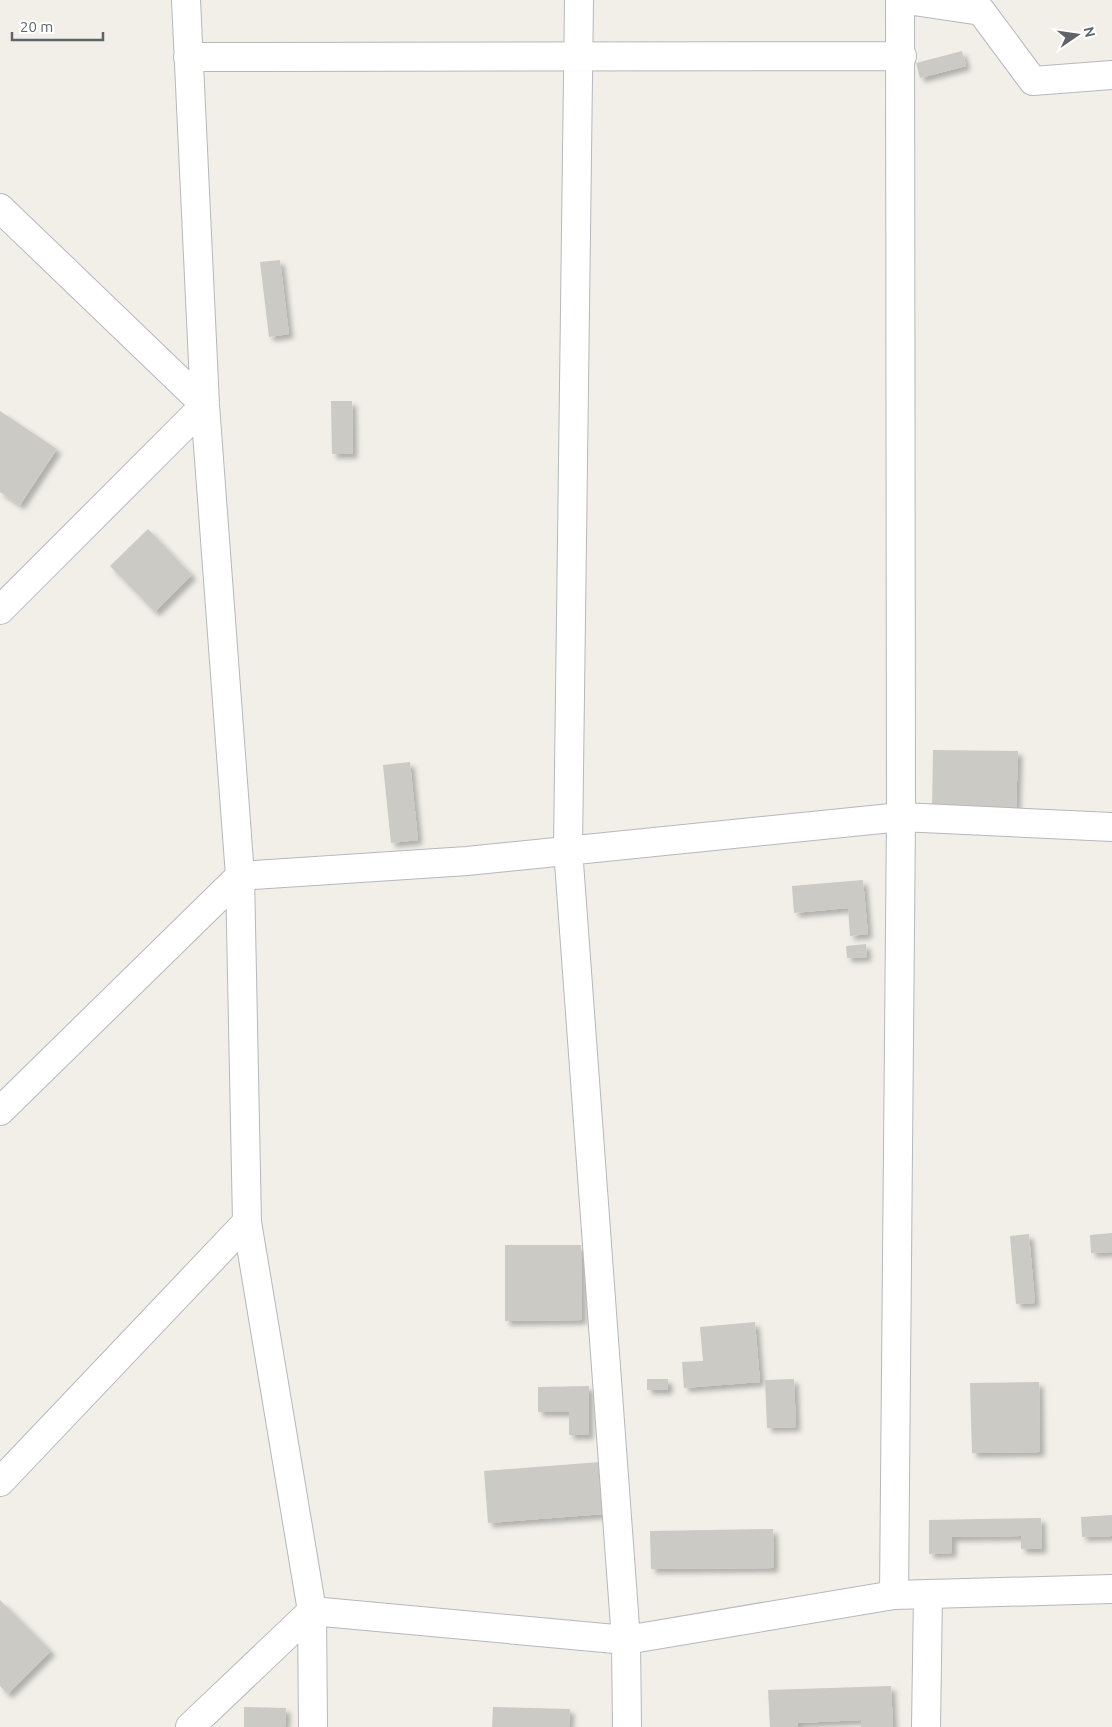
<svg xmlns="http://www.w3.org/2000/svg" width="1112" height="1727" viewBox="0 0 1112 1727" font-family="Ubuntu,sans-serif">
<defs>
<filter id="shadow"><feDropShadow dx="4.5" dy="4.5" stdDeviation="2.5" flood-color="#0004"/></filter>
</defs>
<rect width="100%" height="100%" fill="#f1efe8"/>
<path fill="#cccac5" filter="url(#shadow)" d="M962 51 966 66 920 78 916 63Z
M280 260 289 334 269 337 260 262Z
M331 401H352L353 454H332Z
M0 411 57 449 20 505 0 492Z
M148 529 192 575 155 612 110 566Z
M933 750 1018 751 1016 813 932 812Z
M410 762 418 840 391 843 383 765Z
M863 880 868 934 850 936 848 908 794 913 792 886Z
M866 944 867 957 847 958 846 946Z
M1112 1233V1252L1091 1253 1090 1235Z
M1029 1234 1035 1303 1016 1304 1010 1236Z
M505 1245H581L582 1320 505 1321Z
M755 1322 760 1382 684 1388 682 1362 703 1361 700 1327Z
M647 1379H668V1390H647Z
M794 1379 796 1427 767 1428 765 1380Z
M1039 1382 1040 1452 972 1453 970 1383Z
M589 1386V1435H569V1412H538V1387Z
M600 1462 604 1514 488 1523 484 1471Z
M1112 1515V1536L1082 1537 1081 1517Z
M1041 1518 1042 1549H1021V1536L952 1537V1553L929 1554V1520Z
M773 1529 774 1568 651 1569 650 1531Z
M0 1600 51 1651 8 1694 0 1686Z
M891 1686 893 1727H861V1720L798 1723V1727H770L768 1690Z
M244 1707 286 1708 285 1727H244Z
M493 1707 570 1709 569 1727H492Z"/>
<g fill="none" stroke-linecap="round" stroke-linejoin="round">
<defs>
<path id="street" d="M186 0 205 405 240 876 247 1222 312 1611 313 1727
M579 0 568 849 626 1640 627 1727
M907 0 981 11 1033 81 1112 75
M188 57 902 56
M0 208 205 405 0 610
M0 1111 240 876 467 861 901 817 1112 827
M0 1482 247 1222
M894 1595 901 817 900 0
M190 1727 312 1611 626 1640 894 1595 1112 1589
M926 1727 928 1594"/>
</defs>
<use href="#street" stroke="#b5b8bc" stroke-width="30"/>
<use href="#street" stroke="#fff" stroke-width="28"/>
</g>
<g transform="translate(1077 35) rotate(77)" stroke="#ffffff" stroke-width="4" paint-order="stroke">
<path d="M0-4L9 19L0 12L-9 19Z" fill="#5f6368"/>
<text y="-8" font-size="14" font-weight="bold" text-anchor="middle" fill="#5f6368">N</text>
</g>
<path d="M12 32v8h91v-8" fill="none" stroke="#5f6368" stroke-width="2.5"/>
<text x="20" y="32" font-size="15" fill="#5f6368" stroke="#ffffff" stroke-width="4" paint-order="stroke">20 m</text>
</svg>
